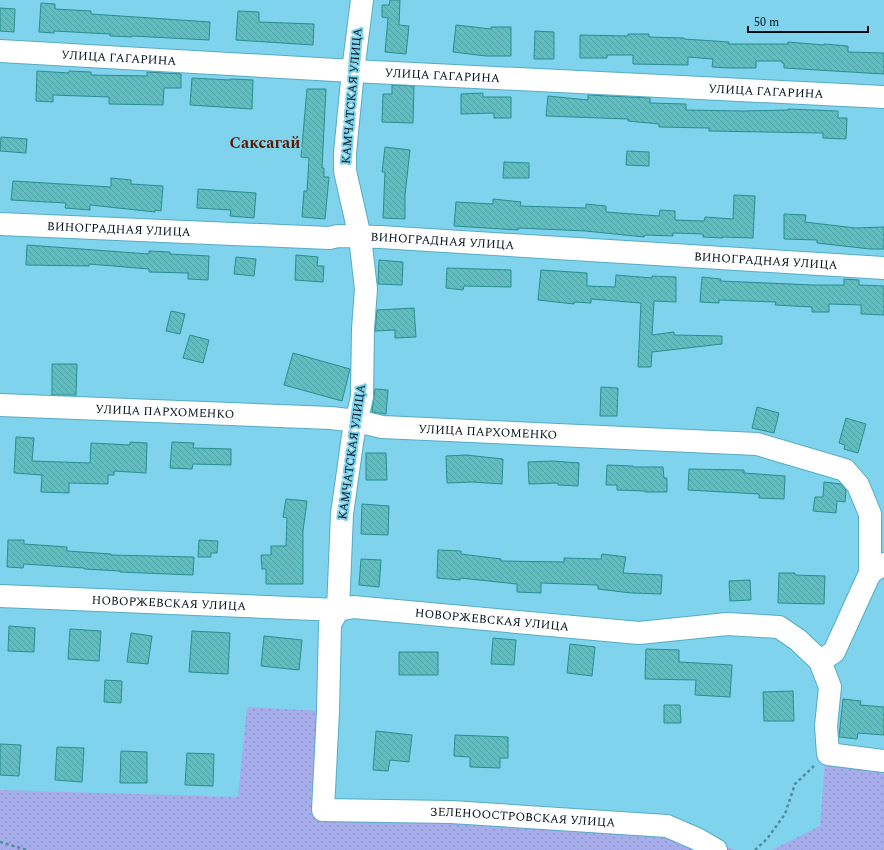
<svg xmlns="http://www.w3.org/2000/svg" width="884" height="850" viewBox="0 0 884 850" font-family="Spectral,serif">
<defs>
<pattern id="grass-dots" width="8" height="8" patternUnits="userSpaceOnUse"><rect width="8" height="8" fill="#a6adea"/><path d="M2 2h.1M6 6h.1" fill="none" stroke="#8d94c8" stroke-width="1.8" stroke-linecap="round"/></pattern>
<pattern id="building-back-hatch" width="6" height="6" patternUnits="userSpaceOnUse"><rect width="6" height="6" fill="#60bdc0"/><path d="M-1 5l2 2M0 0l6 6M5-1l2 2" fill="none" stroke="#52a1a4"/></pattern>
</defs>
<rect width="100%" height="100%" fill="#7fd3ec"/>
<path fill="url(#grass-dots)" d="M247 707 322 711 320 820 666 830 736 850H0V790L238 797Z
M825 761 884 767V850H772L820 826Z"/>
<path fill="url(#building-back-hatch)" stroke="#298d91" d="M390 0H400L399 25 409 26 406 54 385 52 388 18 382 17V5H389Z
M41 3 55 4V9L91 11V14L210 22 209 40 132 36V37L110 36V34L54 31V33L39 32Z
M0 8 15 9 14 32 0 31Z
M238 11 259 12V22L314 24 313 45 236 40Z
M456 25 491 29V27H511V56H486L453 52Z
M535 31 554 32V59H534Z
M628 34H649V37L684 38V39L729 42V44H788V42L824 45V44L848 46V52L884 53V74L784 68V63H782V61H756V68H730L712 67 713 59 688 57V65L633 64V55H607V58H580V35L628 36Z
M37 71 69 73V71L91 72V75L147 76V72L181 74V88H164L163 105 109 104V97L53 95V102L36 101Z
M192 78 230 80V79L253 80 252 109 190 105Z
M392 85 414 86 413 123 382 122 383 94H392Z
M307 89H326L322 168H324V177H329L325 219 302 217 304 191H307L309 158 301 157Z
M483 93V97H511V118H494V113L461 114V94Z
M588 95 650 98V103L686 104V110L744 111 788 110V109L838 111V118H847L846 139 823 138V133L709 131V128L659 127V124L628 121V119L546 116 548 96 588 100Z
M1 137 27 139 26 153 0 151Z
M385 147 410 150 405 195V219L383 218 385 172H382Z
M627 151 649 152V166L626 165Z
M504 162 529 163V178H503Z
M111 178 131 180V184L163 186 161 211 155 210V212L90 205V210L65 208 66 203 11 200 13 181 111 187Z
M198 189 256 193 254 218 230 216 231 210 197 208Z
M734 195 755 196 753 238 723 237V238L703 237V234L673 233V236L645 235 644 237 586 231 518 228V230L454 226 456 202 493 204V199L521 202 520 206 586 208V204L606 206V212L659 216 660 210 675 211V220L704 221 705 217 733 219Z
M784 214 806 215 805 222 855 228 884 227V249H870L817 243V240L784 239Z
M27 245 149 254V251L170 252V254L209 256 208 280 188 279V273L149 272V269L89 264V266L26 265Z
M296 255 318 257 317 266H324L323 282 295 280Z
M236 257 256 259 254 276 234 274Z
M379 260 403 262 402 285 378 284Z
M447 268 511 270V287L464 286 463 290 446 288Z
M541 270 587 273V286L615 287 616 275 652 278V276L676 277V302L654 301 652 335 674 332V335L722 336V344L652 352 651 367H638L641 303 591 299V303L574 302V304L538 300Z
M702 277 721 279 720 281 813 285H844V279L859 280V285L884 286V315L861 314V305L829 304V312H812V307L775 305 776 302 719 300V303L700 302Z
M414 308 416 337 395 338V330L375 331 377 310Z
M171 311 185 314 180 334 166 331Z
M190 335 209 340 203 363 183 358Z
M293 353 350 369 342 401 284 385Z
M52 364H77L76 395H52Z
M601 387 618 388 617 416H600Z
M375 389 388 390 386 414 372 412Z
M757 407 779 413 774 433 752 428Z
M846 418 866 424 858 453 844 449 845 445 839 443Z
M16 437 34 438 32 461 90 463 91 443 130 445V442L147 443 146 473 114 471V475H108V484L69 483V493L41 492 42 475 14 473Z
M172 442 194 443 193 448 231 449V465L193 464 192 469 170 468Z
M366 453H386L387 480H366Z
M466 455 503 459 502 484 472 482 447 483 446 456Z
M553 461 579 463 578 486 558 485V483L529 484 528 462Z
M607 465 633 466V467H663L664 478H667V492H645V491L617 490V485H606Z
M689 469 744 470V473L785 476 784 499 759 498V494L688 490Z
M824 482 841 484 846 490 845 502 837 501 836 513 813 511 815 497H823Z
M286 499 307 501 303 531V584H266V569H262L261 555H271V546H286L287 518 283 517Z
M362 504 389 506 388 535 361 534Z
M8 540H24V544L67 547V551L111 554V555L194 557 193 575 120 572V571L84 569V568L24 564 23 568 7 567Z
M199 540 218 541 217 553H211V557H198Z
M438 550 461 551V554L501 559V561L564 562V558L601 559 602 554 626 557 623 573 662 575 661 594 631 593 598 589V585L541 583V593L517 592V584L460 578V580L437 578Z
M361 559 381 560 379 587 359 585Z
M779 573H795V575L825 576 824 604 778 603Z
M750 580 751 600 730 601 729 581Z
M9 626 35 628 34 652 8 651Z
M70 629 101 631 99 661 68 659Z
M192 631 230 633 228 674 189 672Z
M131 633 152 636 148 664 127 662Z
M264 636 302 640 299 670 261 666Z
M493 638 516 640 514 665 491 664Z
M570 644 595 647 592 676 567 673Z
M646 649 679 650V662L732 665 730 697 695 695 696 680 645 679Z
M399 652H438V675H399Z
M105 680 122 681 121 703 104 702Z
M793 691 794 721H764L763 692Z
M843 699 861 701 860 705 884 707V735L858 733 857 739 839 737Z
M664 705H680L681 723H664Z
M376 731 412 735 409 762 390 760 388 771 373 770Z
M455 735 508 737V758H500V768L470 767V757L454 756Z
M0 744 21 745 19 776 0 775Z
M57 747 84 748 82 782 55 780Z
M121 751 147 752V783H120Z
M187 753 214 754 213 786 185 785Z"/>
<g fill="none" stroke-linecap="round" stroke-linejoin="round">
<defs>
<g id="minor">
<path id="s1" d="M362 0 353 71 345 153V171L360 237 366 289 363 329 362 397 353 436 342 514 338 610 330 624 328 711 323 810 451 812 667 826 697 839 716 850"/>
<path id="s2" d="M0 51 353 71 884 97"/>
<path id="s3" d="M0 224 329 238 338 236 380 237 884 268"/>
<path id="s4" d="M0 405 331 418 357 421 382 427 757 444 845 470 858 485 870 514V573L884 564"/>
<path id="s5" d="M0 596 338 610 353 607 639 633 727 624 779 627 798 640 820 661 830 687 826 726 828 754 884 761"/>
<path d="M820 661 834 652 870 573"/>
</g>
</defs>
<use href="#minor" stroke="#57acc4" stroke-width="24"/>
<path stroke="#518b9e" stroke-width="2.5" stroke-dasharray="3 3" stroke-linecap="butt" d="M0 842 27 850
M755 850 767 839 785 814 795 784 814 766"/>
<use href="#minor" stroke="#fff" stroke-width="22"/>
</g>
<g text-anchor="middle" dominant-baseline="central" stroke-width="4" stroke-linejoin="round" paint-order="stroke">
<g font-size="12" fill="#000f16" stroke="#7fd3ec">
<text stroke="none"><textPath href="#s2" startOffset="119">УЛИЦА ГАГАРИНА</textPath></text>
<text stroke="none"><textPath href="#s2" startOffset="443">УЛИЦА ГАГАРИНА</textPath></text>
<text stroke="none"><textPath href="#s2" startOffset="767">УЛИЦА ГАГАРИНА</textPath></text>
<text transform="translate(352 96) rotate(-85)">КАМЧАТСКАЯ УЛИЦА</text>
<text stroke="none"><textPath href="#s3" startOffset="119">ВИНОГРАДНАЯ УЛИЦА</textPath></text>
<text stroke="none"><textPath href="#s3" startOffset="443">ВИНОГРАДНАЯ УЛИЦА</textPath></text>
<text stroke="none"><textPath href="#s3" startOffset="767">ВИНОГРАДНАЯ УЛИЦА</textPath></text>
<text stroke="none"><textPath href="#s4" startOffset="165">УЛИЦА ПАРХОМЕНКО</textPath></text>
<text stroke="none"><textPath href="#s4" startOffset="489">УЛИЦА ПАРХОМЕНКО</textPath></text>
<text transform="translate(352 452) rotate(-82)">КАМЧАТСКАЯ УЛИЦА</text>
<text stroke="none"><textPath href="#s5" startOffset="169">НОВОРЖЕВСКАЯ УЛИЦА</textPath></text>
<text stroke="none"><textPath href="#s5" startOffset="493">НОВОРЖЕВСКАЯ УЛИЦА</textPath></text>
<text stroke="none"><textPath href="#s1" startOffset="1017">ЗЕЛЕНООСТРОВСКАЯ УЛИЦА</textPath></text>
</g>
<g font-size="16" font-weight="bold" fill="#5b1b03" stroke="#7fd3ec">
<text x="265" y="143">Саксагай</text>
</g>
</g>
<path d="M748 26v6h120v-6" fill="none" stroke="#000f16" stroke-width="2"/>
<text x="754" y="26" font-size="12" fill="#000f16" stroke="#7fd3ec" stroke-width="3" paint-order="stroke">50 m</text>
</svg>
